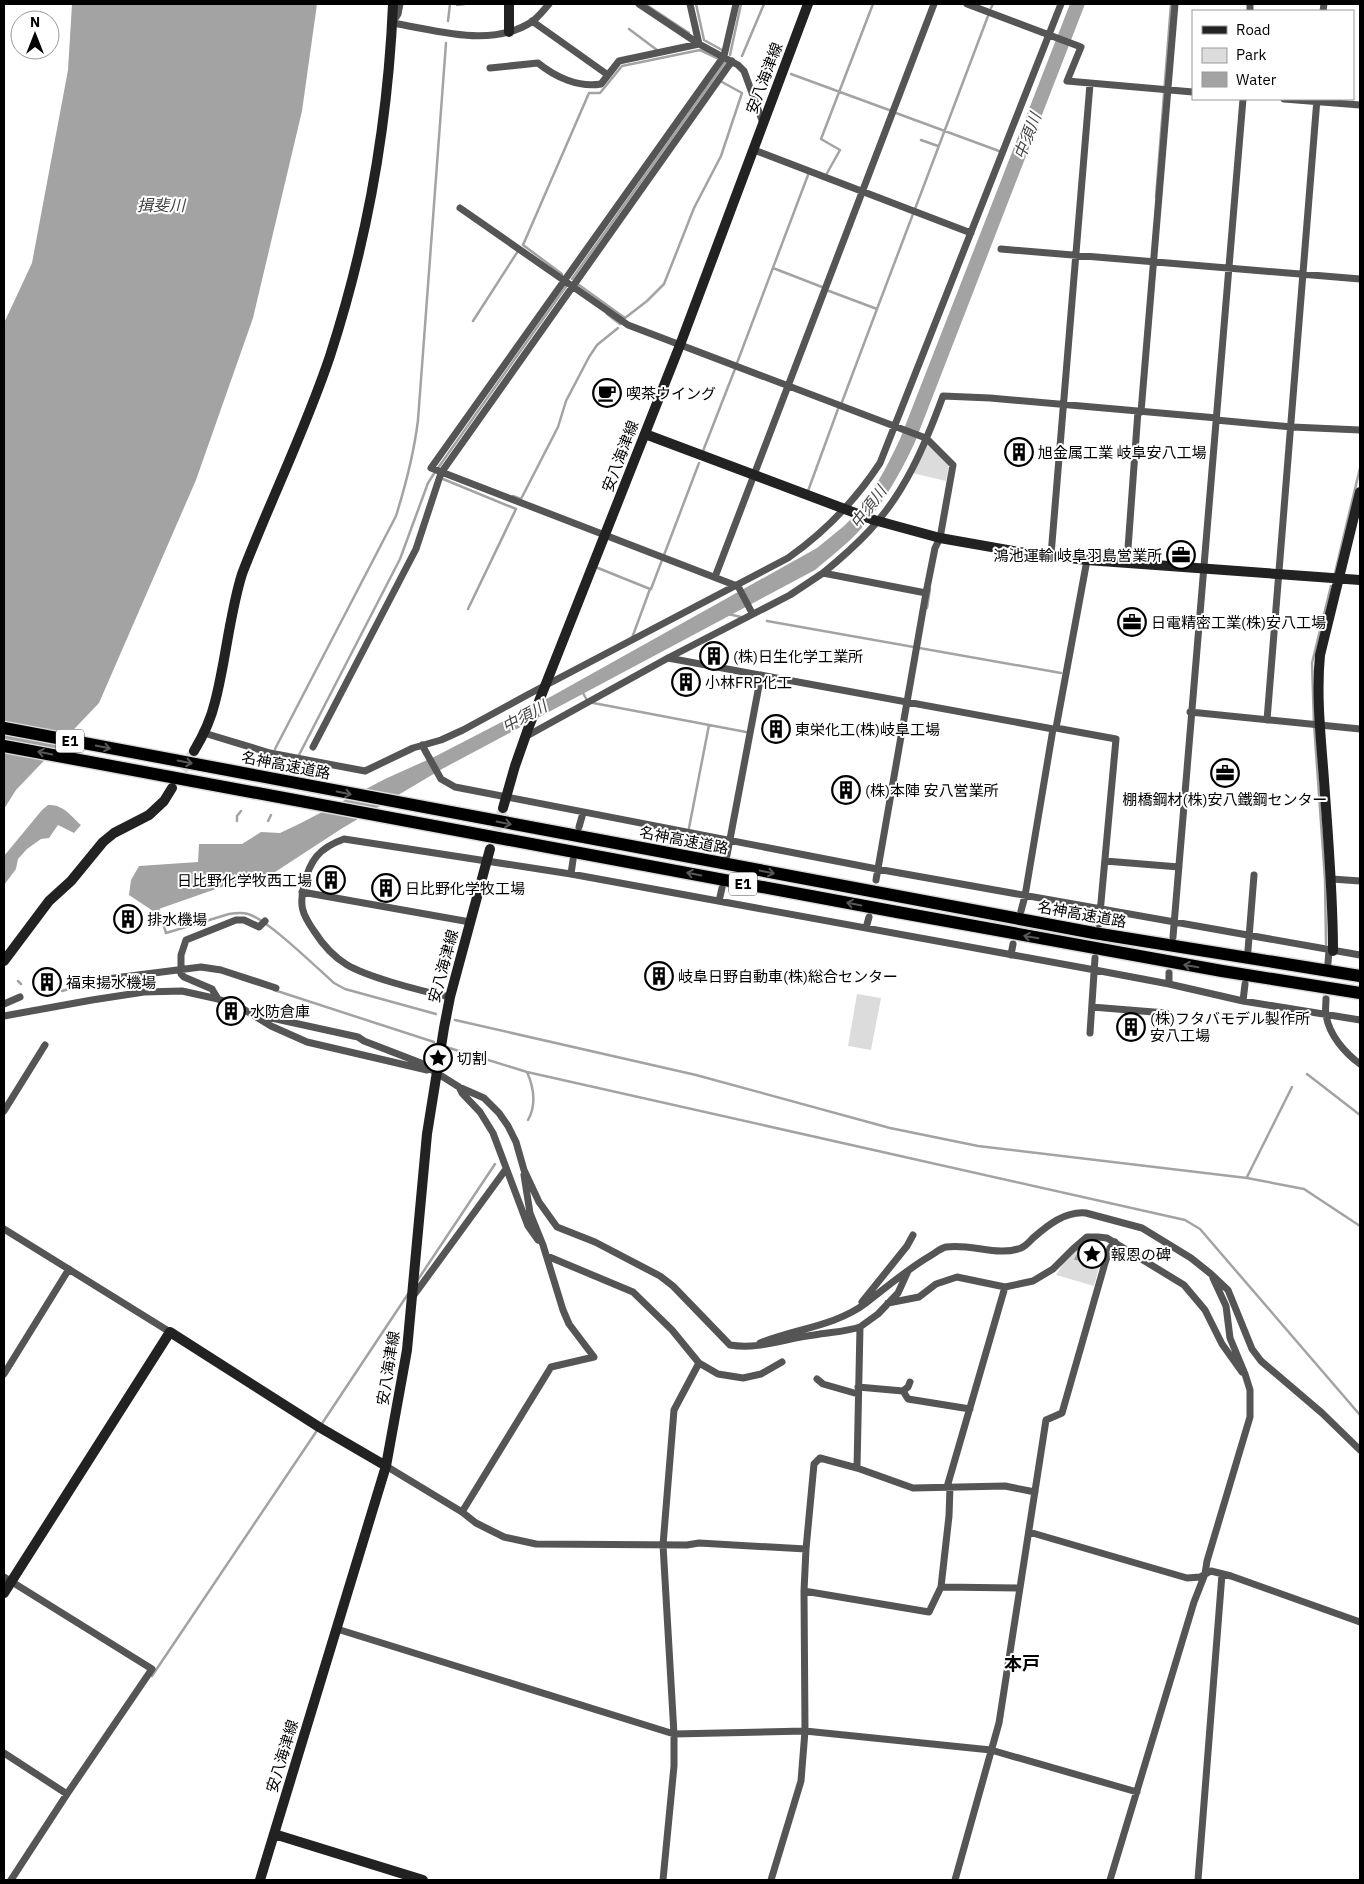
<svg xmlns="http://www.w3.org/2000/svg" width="1364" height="1884" viewBox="0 0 1364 1884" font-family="'IBM Plex Sans','Noto Sans JP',sans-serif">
<rect width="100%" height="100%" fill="#fff"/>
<path fill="#dcdcdc" d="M927 444 949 465 946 481 912 473Z
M857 994 881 998 871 1050 848 1046Z
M1087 1240H1097L1105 1245 1094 1286 1056 1275 1068 1255Z"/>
<path fill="#a3a3a3" d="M72 4H317L302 111 253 318 196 480 99 703 16 790 4 809V323L32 263 68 70Z
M1070 4H1085L915 442C900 474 883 504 859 531 846 545 830 557 815 570L442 769 341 829 269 876 256 880 236 882 153 911 129 895 131 880 139 866 198 862 199 844H242L261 832 280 833 301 823 385 779 436 756 552 696 817 548C826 541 835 533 844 526 869 502 886 469 900 439Z
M48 805C63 804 71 816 81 825L74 833 58 825 49 838 41 839 27 849 18 859 16 869 4 885V856L42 810Z
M1091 1245 1092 1246 1087 1261 1074 1260C1076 1252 1085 1248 1091 1245Z"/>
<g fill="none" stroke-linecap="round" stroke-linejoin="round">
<path stroke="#a3a3a3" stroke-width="2.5" d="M645 4 689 33
M696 4 704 40 722 50
M457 5 465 4
M991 8 993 4
M448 21 450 4
M629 29 657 50
M730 55 741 4
M742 56 764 4
M791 74 889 110
M896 113 999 151
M921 140 938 146
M826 175 840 150 821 139 873 4
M1156 197 1171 4
M915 209 988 16
M773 268 822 287
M562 274 523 245 589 93H600L622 66 700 50 717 58
M572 279 726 61
M579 285 625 318 647 301 664 284 694 208 721 156 742 93 722 82
M829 291 877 309 842 402
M877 309 913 214
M607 314 620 324
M473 321 518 251
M737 363 808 175
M703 451 735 369
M438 468 567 285
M443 479 516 509 468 609
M808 491 838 409
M513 496 521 499 558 427 566 401 589 357 597 345 618 328
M664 555 699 463
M598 568 650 589 632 638
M1335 573 1360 468
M651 589 662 560
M927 608 930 589
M728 614 741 617
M767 621 1061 673
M583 693 588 702 746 732
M275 749 396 516C406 484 414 453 418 420L446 43
M299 755 400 559 428 483 435 472
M237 821V816L241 811
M268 821 271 815
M689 828 709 725
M158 908 166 933 229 914C235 913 242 912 248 914 267 919 317 968 334 983L345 989 436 1014
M1326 944 1325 879 1314 724 1312 663 1331 586
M18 981 21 984
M274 990 434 1042
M62 991 82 985
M455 1020 696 1075 890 1128 978 1146 1247 1178 1304 1189 1360 1226
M446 1047 527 1072 1185 1220 1200 1229 1360 1415
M527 1072C534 1088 537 1104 528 1120
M1307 1074 1360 1115
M1247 1177 1292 1087
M417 1281 495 1164
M321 1425 408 1294
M152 1676 318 1429"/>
<path stroke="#d9d9d9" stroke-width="7" stroke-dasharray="7 3.5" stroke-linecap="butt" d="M1169 973 1172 943
M1326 999 1328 968"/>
<path stroke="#d9d9d9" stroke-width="10" stroke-dasharray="10 5" stroke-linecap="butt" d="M175 783 194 751
M492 844 503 808"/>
<defs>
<path id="highway" d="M4 728 1094 933 1360 976
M4 746 897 912 1222 971 1360 993"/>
</defs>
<use href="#highway" stroke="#dbdbdb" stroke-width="15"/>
<path stroke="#555" stroke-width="7" d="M400 4 398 14 392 23C437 30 492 49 533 21 539 16 544 10 549 4
M639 4 699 44 738 65 744 71 763 123
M690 4 699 44
M736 4 724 56 431 468 737 586 739 588 751 611
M967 4 1081 47 1067 81 1193 92
M1250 11V4
M1323 11 1324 4
M532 21 608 75
M490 68 538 63C555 77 579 88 601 84L619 61 699 44
M1284 99 1360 105
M754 150 971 233
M460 208 628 325 923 437 927 439 953 465 940 538 935 548 926 593 876 880
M1001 249 1360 279
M1141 412 1175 4
M1216 420 1292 427 1360 430
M1051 555 1090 84
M1127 562 1138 411
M823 573C839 560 855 546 869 531 905 493 925 445 943 396L990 398 1217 418
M715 577 934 4
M668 658 1053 729 1056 728 1116 739 1099 924
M1190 712 1360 729
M1267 720 1317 99
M1056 728 1087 560
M204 733 270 753 365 771 413 748 441 740 463 730 529 694 788 558C825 532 855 501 880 463L1061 4
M525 737 668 658 790 595 823 573 926 593
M422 745 441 779 455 787 877 869 1360 955
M313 747 416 549 441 473 732 61
M579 827 583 813
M727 855 761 675
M1105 861 1179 867
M571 874 573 860
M1332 879 1360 881
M302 892 470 922
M719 901 722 888
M1021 911 1025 896 1053 729
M866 928 869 917
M1173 937 1243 99
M1248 950 1254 875
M1011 955 1013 944
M1328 963 1329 950
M75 983 201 967 221 970 276 988
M1169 984V973
M450 997C430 993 411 988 391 982 355 971 335 964 314 931 302 914 299 905 304 885 310 860 319 848 344 839L571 874 1095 970 1169 984 1243 1001 1360 1020
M218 999 212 989 184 977 181 974V955L186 940 236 920H244L259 927 265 921
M1326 999C1326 1004 1325 1010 1326 1015 1329 1035 1345 1053 1360 1064
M1243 1001 1245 984
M4 1004 20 997
M1092 1007 1166 1013
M253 1014 358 1037 364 1041 421 1063 459 1087 484 1098 499 1113 508 1126 516 1142 524 1170 539 1202 557 1227 595 1242 660 1276 673 1286 730 1345C759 1350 786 1338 814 1335 830 1332 845 1332 860 1327L857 1468 820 1458 814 1464 806 1549 804 1591 805 1731 801 1781 771 1880
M4 1016 92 1000 144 992 182 991 218 999 240 1007 271 1026 307 1042 427 1070
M1090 1033 1095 958
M459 1087 462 1093 480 1112 493 1133 528 1226 538 1240
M4 1111 45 1045
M4 1229 170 1332
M547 1256 633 1292 672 1330 699 1363 718 1374 743 1378 761 1374 782 1362
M414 1295 506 1169
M862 1302 907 1246 913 1235
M888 1303 919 1297 936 1284 957 1277 1005 1287
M860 1327 878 1314 898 1293 908 1271
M760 1343C794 1329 836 1326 866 1303 887 1287 906 1270 930 1256 935 1253 941 1248 946 1247 971 1243 998 1257 1021 1248 1026 1246 1030 1241 1033 1238 1048 1225 1065 1211 1086 1213L1142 1228 1191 1258 1211 1274 1228 1290 1252 1349 1261 1361 1322 1413 1360 1450
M4 1374 69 1269
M817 1379 823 1384 858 1394
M858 1387 903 1391 908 1387 910 1382
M903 1391 908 1399 970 1409
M386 1466 462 1512 476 1523 504 1537 536 1544 687 1545 699 1543 806 1549
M857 1468 913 1488 1005 1486 1035 1492
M947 1487 1005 1287 1033 1281 1053 1269 1073 1249 1087 1237H1098L1107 1238 1184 1285 1205 1310 1222 1344 1242 1372
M462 1512 551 1367 594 1357 569 1324 563 1310 543 1245 530 1213 524 1175
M1029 1532 1187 1578 1200 1577 1211 1571 1231 1576 1360 1622
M4 1577 152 1669 67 1794 11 1880
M941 1587 949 1516 950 1487
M804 1591 929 1612 941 1587 1020 1588
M337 1629 674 1734 805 1731 991 1750 1137 1792
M4 1753 67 1794
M663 1880 674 1766V1734L663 1545 674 1410 699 1363
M955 1880 999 1723 1046 1420 1062 1413 1105 1263 1110 1248 1115 1242
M1110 1880 1194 1602 1205 1574 1207 1561 1250 1417V1390L1245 1374 1230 1338 1226 1306 1213 1278
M1198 1880 1222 1574"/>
<path stroke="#222" stroke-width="10" d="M509 32V4
M645 434 874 520 940 538 1025 553 1087 560 1360 580
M194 751C203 736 211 719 215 702 226 660 229 616 242 574 270 501 305 431 330 356 367 242 388 124 393 4
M503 808 515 766 528 729 680 345 808 4
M1333 951C1333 894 1328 837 1324 780 1321 739 1316 696 1320 655L1360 492
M4 961 49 901 71 881 103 842 114 833 149 815 164 801 172 788
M4 1593 170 1332 319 1427 386 1466
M274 1834 423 1880
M260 1880 386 1466 407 1350 427 1134 444 1028 450 997 490 849"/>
<use href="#highway" stroke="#000" stroke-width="12"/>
</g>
<defs><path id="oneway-shaft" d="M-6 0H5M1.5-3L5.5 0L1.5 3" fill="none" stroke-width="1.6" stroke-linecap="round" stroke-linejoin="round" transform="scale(1.25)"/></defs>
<g stroke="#595959">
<use href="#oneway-shaft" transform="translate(103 747) rotate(11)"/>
<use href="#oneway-shaft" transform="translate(45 753) rotate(-169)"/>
<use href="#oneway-shaft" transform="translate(185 762) rotate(11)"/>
<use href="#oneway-shaft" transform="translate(344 793) rotate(11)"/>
<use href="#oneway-shaft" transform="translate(504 823) rotate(11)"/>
<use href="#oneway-shaft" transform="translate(767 872) rotate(11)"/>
<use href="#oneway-shaft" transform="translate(694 874) rotate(-169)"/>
<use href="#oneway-shaft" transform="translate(854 904) rotate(-169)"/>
<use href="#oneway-shaft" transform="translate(1031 937) rotate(-170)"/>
<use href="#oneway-shaft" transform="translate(1191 966) rotate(-170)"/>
</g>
<defs>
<symbol id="cafe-ring" viewBox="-11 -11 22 22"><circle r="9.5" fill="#fff" stroke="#000" stroke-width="1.5"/><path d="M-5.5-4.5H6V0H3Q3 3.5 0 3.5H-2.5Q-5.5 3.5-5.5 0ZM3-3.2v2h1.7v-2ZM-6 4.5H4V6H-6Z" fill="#000"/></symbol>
<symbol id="building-ring" viewBox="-11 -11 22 22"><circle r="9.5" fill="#fff" stroke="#000" stroke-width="1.5"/><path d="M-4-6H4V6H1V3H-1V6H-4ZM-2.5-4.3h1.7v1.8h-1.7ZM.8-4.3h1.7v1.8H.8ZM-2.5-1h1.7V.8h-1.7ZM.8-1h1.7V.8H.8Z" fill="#000"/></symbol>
<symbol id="office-ring" viewBox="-11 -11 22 22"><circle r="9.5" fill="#fff" stroke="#000" stroke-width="1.5"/><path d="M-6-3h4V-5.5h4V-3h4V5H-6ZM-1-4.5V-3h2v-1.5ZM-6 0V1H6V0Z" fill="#000"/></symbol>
<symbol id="sight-ring" viewBox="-11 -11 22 22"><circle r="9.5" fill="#fff" stroke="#000" stroke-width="1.5"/><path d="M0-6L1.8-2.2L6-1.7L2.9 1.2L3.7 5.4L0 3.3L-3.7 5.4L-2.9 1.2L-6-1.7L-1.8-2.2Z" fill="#000"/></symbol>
</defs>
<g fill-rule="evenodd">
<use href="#cafe-ring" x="591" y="377" width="32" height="32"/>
<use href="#building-ring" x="1003" y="436" width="32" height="32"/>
<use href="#office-ring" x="1165" y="539" width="32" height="32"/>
<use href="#office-ring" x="1116" y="606" width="32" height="32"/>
<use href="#building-ring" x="698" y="640" width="32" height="32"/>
<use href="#building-ring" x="670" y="666" width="32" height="32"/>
<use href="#building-ring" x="760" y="713" width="32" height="32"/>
<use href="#office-ring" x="1209" y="757" width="32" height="32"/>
<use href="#building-ring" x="830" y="774" width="32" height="32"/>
<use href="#building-ring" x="315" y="864" width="32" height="32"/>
<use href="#building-ring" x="370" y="872" width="32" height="32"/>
<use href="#building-ring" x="112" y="903" width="32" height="32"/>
<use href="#building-ring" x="643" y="960" width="32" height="32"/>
<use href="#building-ring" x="31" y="966" width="32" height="32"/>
<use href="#building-ring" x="215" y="995" width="32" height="32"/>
<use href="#building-ring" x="1115" y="1011" width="32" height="32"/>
<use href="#sight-ring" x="422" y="1042" width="32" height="32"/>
<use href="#sight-ring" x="1076" y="1238" width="32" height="32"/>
</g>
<g text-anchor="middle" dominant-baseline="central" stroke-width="4" stroke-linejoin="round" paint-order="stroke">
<g fill="#fff" stroke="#4c4c4c" stroke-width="1">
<rect x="56" y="729.5" width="28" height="23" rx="4"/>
<rect x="729" y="872.5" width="28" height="23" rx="4"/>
</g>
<g font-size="14" font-weight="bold" fill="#000">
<text x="70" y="741">E1</text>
<text x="743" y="884">E1</text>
</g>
<g font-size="15" fill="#000" stroke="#fff">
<text transform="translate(764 78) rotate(-69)">安八海津線</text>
<text transform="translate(620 456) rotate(-69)">安八海津線</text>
<text transform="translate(286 765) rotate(11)">名神高速道路</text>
<text transform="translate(684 840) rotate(11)">名神高速道路</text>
<text transform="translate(1082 914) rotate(10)">名神高速道路</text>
<text transform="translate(443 966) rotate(-75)">安八海津線</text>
<text transform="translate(388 1368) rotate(-81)">安八海津線</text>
<text transform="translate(282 1756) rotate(-73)">安八海津線</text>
</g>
<g font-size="15" fill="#000" stroke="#fff" text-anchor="start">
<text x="626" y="393">喫茶ウイング</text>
<text x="1038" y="452">旭金属工業 岐阜安八工場</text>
<text x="1162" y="555" text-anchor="end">鴻池運輸 岐阜羽島営業所</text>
<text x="1151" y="622">日電精密工業(株)安八工場</text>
<text x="733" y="656">(株)日生化学工業所</text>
<text x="705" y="682">小林FRP化工</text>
<text x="795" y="729">東栄化工(株)岐阜工場</text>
<text x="865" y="790">(株)本陣 安八営業所</text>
<text x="1225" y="799" text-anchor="middle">棚橋鋼材(株)安八鐵鋼センター</text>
<text x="312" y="880" text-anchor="end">日比野化学牧西工場</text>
<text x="405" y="888">日比野化学牧工場</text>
<text x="147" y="919">排水機場</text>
<text x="678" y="976">岐阜日野自動車(株)総合センター</text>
<text x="66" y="982">福束揚水機場</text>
<text x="250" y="1011">水防倉庫</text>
<text x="1150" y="1018">(株)フタバモデル製作所<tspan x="1150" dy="17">安八工場</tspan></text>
<text x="457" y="1058">切割</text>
<text x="1111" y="1254">報恩の碑</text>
</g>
<g font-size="16" font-style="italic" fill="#444" stroke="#fff">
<text transform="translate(1027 136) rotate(-69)">中須川</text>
<text x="161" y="205">揖斐川</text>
<text transform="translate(868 507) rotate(-53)">中須川</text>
<text transform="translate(524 716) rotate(-28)">中須川</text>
</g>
<g font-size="18" font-weight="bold" fill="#000" stroke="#fff">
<text x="1022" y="1663">本戸</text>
</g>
</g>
<rect width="1364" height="1884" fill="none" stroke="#000000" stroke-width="10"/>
<rect x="1192" y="10" width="162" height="90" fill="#ffffff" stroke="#999999"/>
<rect x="1202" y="26" width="25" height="8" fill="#222222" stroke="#999999"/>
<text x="1236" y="35" font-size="15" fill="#000000">Road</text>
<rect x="1202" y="48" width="25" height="15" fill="#dcdcdc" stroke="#999999"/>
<text x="1236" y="60" font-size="15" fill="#000000">Park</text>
<rect x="1202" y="72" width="25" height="15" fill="#a3a3a3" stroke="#999999"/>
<text x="1236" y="85" font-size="15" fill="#000000">Water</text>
<g transform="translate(35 35)"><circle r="24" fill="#ffffff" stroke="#999999"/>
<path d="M0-4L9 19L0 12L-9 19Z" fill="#000000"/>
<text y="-8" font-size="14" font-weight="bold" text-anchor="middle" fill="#000000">N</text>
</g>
</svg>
